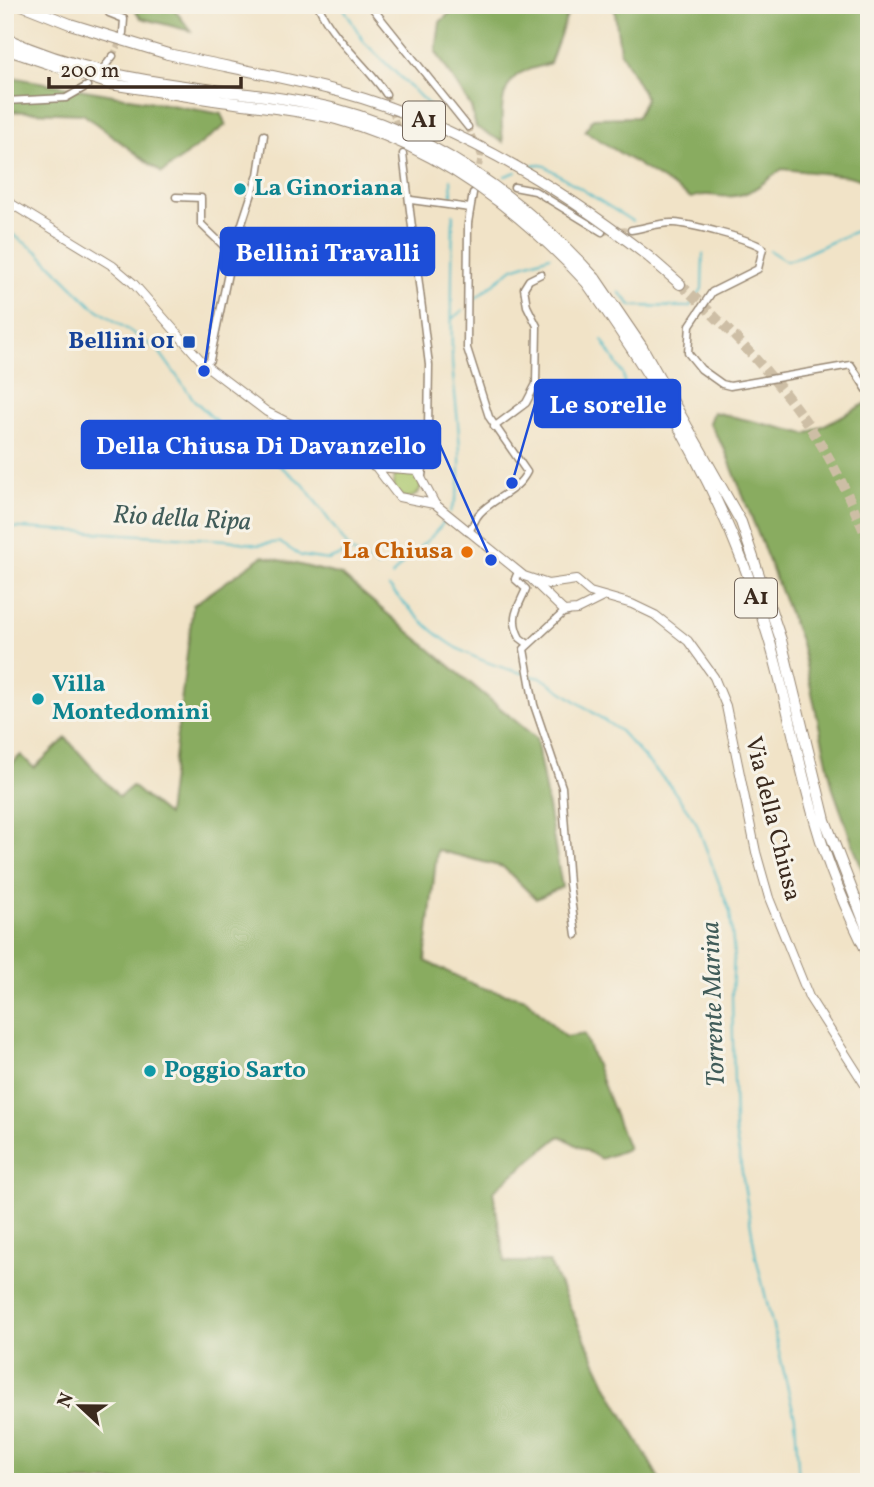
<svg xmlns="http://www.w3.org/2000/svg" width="874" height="1487" viewBox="0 0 874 1487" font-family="Vollkorn,serif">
<rect width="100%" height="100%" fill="#f7f3e8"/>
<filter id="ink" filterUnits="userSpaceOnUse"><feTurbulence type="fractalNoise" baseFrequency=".0143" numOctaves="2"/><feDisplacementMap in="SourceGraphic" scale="14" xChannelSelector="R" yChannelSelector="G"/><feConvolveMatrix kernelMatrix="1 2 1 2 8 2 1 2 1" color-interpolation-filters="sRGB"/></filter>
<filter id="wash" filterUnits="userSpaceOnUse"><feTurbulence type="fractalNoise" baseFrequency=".00686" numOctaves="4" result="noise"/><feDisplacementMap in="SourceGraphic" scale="28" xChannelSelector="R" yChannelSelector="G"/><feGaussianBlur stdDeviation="1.57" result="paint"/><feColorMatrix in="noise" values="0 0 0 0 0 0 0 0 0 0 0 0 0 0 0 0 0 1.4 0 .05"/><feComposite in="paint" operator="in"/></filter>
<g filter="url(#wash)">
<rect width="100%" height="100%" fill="#f1e3c7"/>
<path fill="#acc76d" stroke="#747846" stroke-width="2" d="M393 484a14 14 0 1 1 28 0a14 14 0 1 1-28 0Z"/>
<path fill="#89ac60" stroke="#626b3f" stroke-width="2" d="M131 5H171L191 31 141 18Z
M485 5H571L550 63C541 67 526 69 519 74 498 88 501 122 503 142L476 127 471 107 436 52 440 22 450 13Z
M614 5H869V182L849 176 782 169C767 179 753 194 734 196 717 199 712 191 691 198L585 131 593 118 637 117 646 98 620 51Z
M5 76 221 114 226 125 162 173 83 114 5 111Z
M869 402V889L833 789 801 643 725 450 709 423 713 412 807 434Z
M263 556 341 575 536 738 562 887 536 899 503 867 437 850 425 961 479 987 526 999 565 1037 584 1034 628 1149 601 1159 560 1136 493 1191 505 1262H549L609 1390 661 1482H5V770L21 755 34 768 66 738 119 797 132 786 167 815 193 605Z"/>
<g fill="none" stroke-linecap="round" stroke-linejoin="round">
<path stroke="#4cbac6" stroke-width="2" d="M342 5 364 42 436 112
M528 167 536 164 545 166 632 221
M505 176 516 172
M451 179 452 196
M5 229 38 252 91 305 158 350 194 400 236 440 271 459 303 484 351 551 378 567
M770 251 786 261 794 259 869 225
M619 292 632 306 689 307 702 289 703 254
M470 303 513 268 550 256
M453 318 463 310
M602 340 623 374 629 423 637 425 648 419
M450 512C471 479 453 398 452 359 451 311 452 262 453 214
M5 527 228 540 258 545 279 542 301 556 328 560 351 551
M392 576C407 554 433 541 447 517
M389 587C435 637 459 658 526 674
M531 676 542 678 620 731 671 787 696 822 730 912 734 954 732 994 735 1130 756 1257 795 1418 799 1482"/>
</g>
</g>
<g filter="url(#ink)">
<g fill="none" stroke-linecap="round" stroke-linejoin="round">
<path stroke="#cdbea5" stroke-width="6" stroke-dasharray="6 3" stroke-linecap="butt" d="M113 56 121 39
M386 94 399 131
M468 127 481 156 477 177
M602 232 631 230"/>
<path stroke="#cdbea5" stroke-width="10" stroke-dasharray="10 5" stroke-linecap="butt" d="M680 284C731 330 782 383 819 441 839 473 854 508 869 543"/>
<defs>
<path id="minor" d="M112 5 109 13 124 19 123 33
M318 5C333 40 366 64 386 94
M370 5 468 127
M105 66 113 56
M5 101 66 98 87 86
M403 154 429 365 428 429 422 476
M514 187 535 191 602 232
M176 197 201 198V224L232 254
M411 200 470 208
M631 230C646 228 659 222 674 223 691 224 750 239 763 248L758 269 712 292 690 325 688 353 701 369 722 384 730 386 851 365 869 393
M205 365 210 360 232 254 258 175 264 135
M494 427 526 403 536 384 537 326 527 306 524 288 529 280 541 274
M409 468 424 450
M468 532C474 526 474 519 480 513 495 497 517 492 527 472L489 417 467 348 468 223 473 193
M518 572 515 579 526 589C518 608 509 617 520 638L528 644
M568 612 563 613 524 649 534 705 562 787 569 884 576 935"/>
<path id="major" d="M5 200 113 266 133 283 205 365 267 412 376 467 417 470 435 504 524 576 548 584 576 580 590 592 632 604 655 615 688 641 714 677 726 706 756 852 769 898 809 997 869 1091
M376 467 399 497 434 504
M532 580 564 611 577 610 603 597"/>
<path id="highway" d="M22 5 70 24 168 54
M5 38C72 69 142 81 215 90
M5 49 110 84 214 100
M649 257 680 284
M595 278 642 347 741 522 781 640 825 820 869 934
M587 283C666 394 731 509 769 639 787 700 798 763 816 824 829 870 848 914 869 956"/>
</defs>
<use href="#minor" stroke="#968672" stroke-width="9"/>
<use href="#major" stroke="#968672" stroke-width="10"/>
<use href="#highway" stroke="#968672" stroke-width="12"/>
<use href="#minor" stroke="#fff" stroke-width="6"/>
<use href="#major" stroke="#fff" stroke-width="8"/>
<use href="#highway" stroke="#fff" stroke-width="10"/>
<defs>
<path id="highway-bridge" d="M168 54C226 67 284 77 341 92 455 123 557 185 649 257
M215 90C255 95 297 99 336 109 439 136 524 200 595 278
M214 100C255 106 296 109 336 119 436 146 518 208 587 283"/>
</defs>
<use href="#highway-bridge" stroke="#968672" stroke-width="12" stroke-linecap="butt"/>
<use href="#highway-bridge" stroke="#fff" stroke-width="10"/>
</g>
</g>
<g fill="#0f9aa8" stroke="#f7f3e8" stroke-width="2.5">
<circle cx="240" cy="189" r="7"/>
<circle cx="38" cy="699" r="7"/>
<circle cx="150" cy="1071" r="7"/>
</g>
<rect fill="#1a4fb4" stroke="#f7f3e8" stroke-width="2.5" x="182" y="335" width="14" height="14" rx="3.5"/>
<circle fill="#e8710a" stroke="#f7f3e8" stroke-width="2.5" cx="467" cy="552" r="7"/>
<g text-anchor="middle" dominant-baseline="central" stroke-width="6" stroke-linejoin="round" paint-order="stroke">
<g fill="#f7f3e8" stroke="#73665b" stroke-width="2">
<rect x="403" y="101.5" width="42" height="39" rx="5"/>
<rect x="735" y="578.5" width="42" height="39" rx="5"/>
</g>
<g font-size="23" font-weight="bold" fill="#3b2a1e">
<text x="424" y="121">A1</text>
<text x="756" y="598">A1</text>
</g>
<g font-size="24" font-weight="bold" fill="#0d838f" stroke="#f7f3e8" text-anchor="start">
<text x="254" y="189">La Ginoriana</text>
<text x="52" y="685">Villa<tspan x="52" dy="28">Montedomini</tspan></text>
<text x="164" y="1071">Poggio Sarto</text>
</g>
<g font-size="24" font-weight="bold" fill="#164399" stroke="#f7f3e8" text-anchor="end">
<text x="175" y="342">Bellini 01</text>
</g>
<g font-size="24" font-weight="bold" fill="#c56008" stroke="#f7f3e8" text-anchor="end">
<text x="453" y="552">La Chiusa</text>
</g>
<g font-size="24" fill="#3b2a1e" stroke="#f7f3e8">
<text transform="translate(772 819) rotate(76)">Via della Chiusa</text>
</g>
<g font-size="26" font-style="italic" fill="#415c59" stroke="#f7f3e8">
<text transform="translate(182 519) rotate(3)">Rio della Ripa</text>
<text transform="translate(714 1004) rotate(-92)">Torrente Marina</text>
</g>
</g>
<path fill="none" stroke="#1d4ed8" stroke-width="2.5" d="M204 371L221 252M512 483L535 404M491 560L440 445"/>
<g fill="#1d4ed8" stroke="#f7f3e8" stroke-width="2.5">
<circle cx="204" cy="371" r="7"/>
<circle cx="512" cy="483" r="7"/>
<circle cx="491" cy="560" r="7"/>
</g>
<g fill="#1d4ed8" stroke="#1d4ed8" stroke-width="2.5">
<rect x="221" y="228" width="213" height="47" rx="7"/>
<rect x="535" y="380" width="145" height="47" rx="7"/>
<rect x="82" y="421" width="358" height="47" rx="7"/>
</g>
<g font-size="26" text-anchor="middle" font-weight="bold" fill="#fff">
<text x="328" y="261">Bellini Travalli</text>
<text x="608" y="413">Le sorelle</text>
<text x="261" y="454">Della Chiusa Di Davanzello</text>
</g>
<rect width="874" height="1487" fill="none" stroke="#f7f3e8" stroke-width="28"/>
<g transform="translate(80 1406) rotate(292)" stroke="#f7f3e8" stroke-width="5" paint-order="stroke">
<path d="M0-5L12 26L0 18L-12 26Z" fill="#3b2a1e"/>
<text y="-10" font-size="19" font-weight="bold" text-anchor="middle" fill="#3b2a1e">N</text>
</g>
<path d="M49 77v10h192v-10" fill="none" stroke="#3b2a1e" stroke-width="3.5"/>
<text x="60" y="77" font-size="21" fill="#3b2a1e" stroke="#f7f3e8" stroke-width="5" paint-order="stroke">200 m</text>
</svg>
